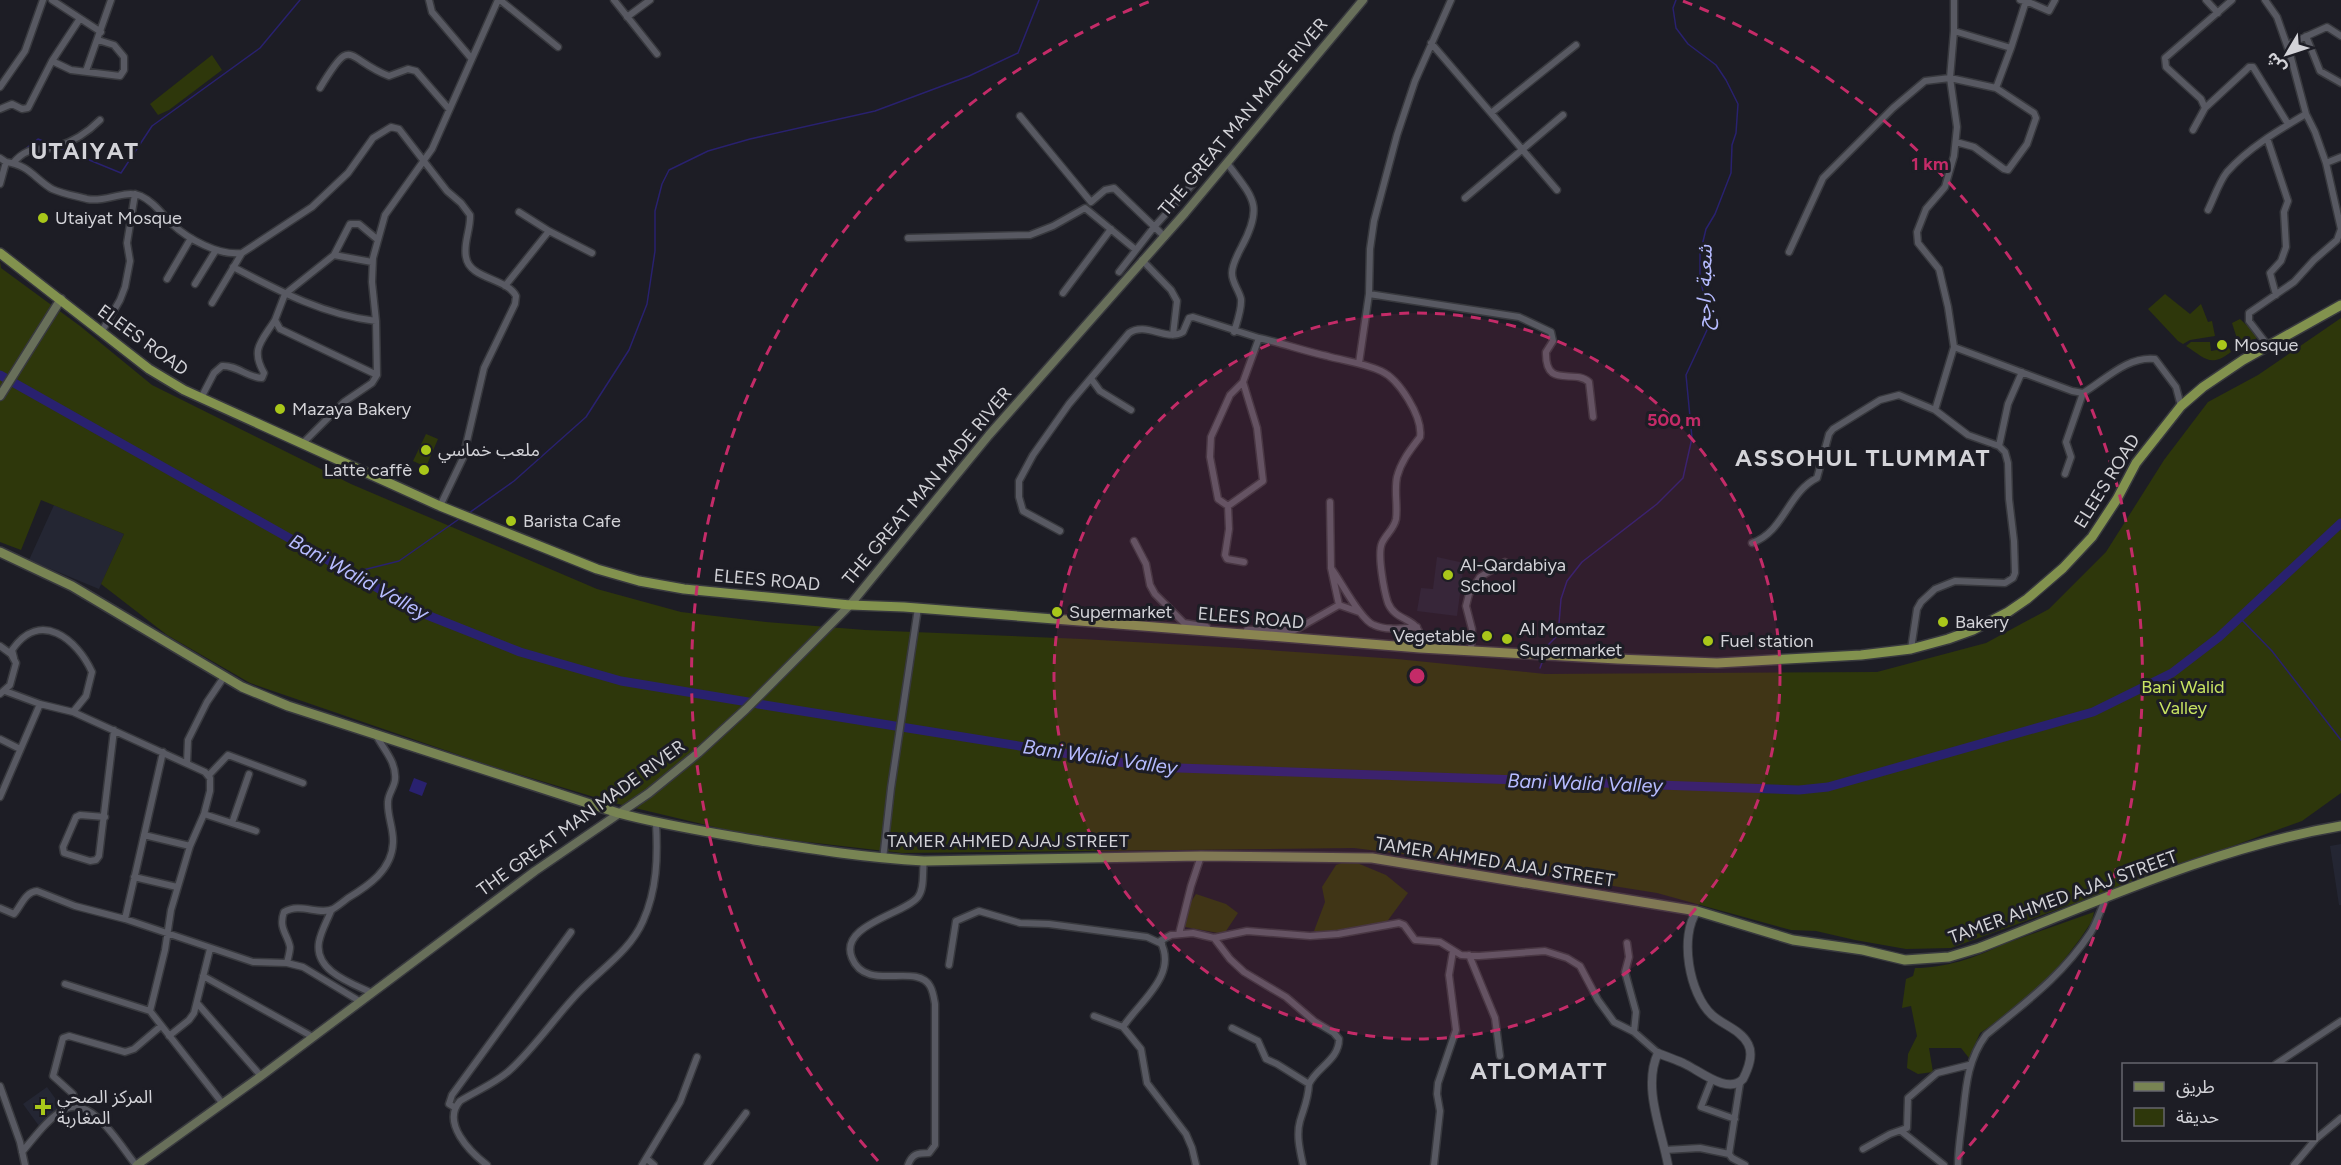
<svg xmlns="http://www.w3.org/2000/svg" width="2341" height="1165" viewBox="0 0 2341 1165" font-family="Figtree,'Noto Sans Arabic',sans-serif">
<rect width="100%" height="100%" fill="#1d1d25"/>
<path fill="#242633" d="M54 505 124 534 99 589 29 560Z
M1437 557 1464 563 1457 616 1417 611 1421 588 1433 589Z
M2341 844V905H2339L2330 846Z
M47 1087 63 1109 39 1126 23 1104Z"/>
<path fill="#2e370b" d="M212 55 222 70 169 110 158 115 150 104Z
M0 261 1 268 80 326 152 385 351 484 597 589 681 612 766 622 865 630 1082 639 1239 648 1397 659 1545 674 1877 672 1986 643 2049 609 2106 552 2164 460 2208 402 2258 375 2341 318V793L2302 821 1951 948 1906 949 1855 940 1816 931 1791 930 1657 893 1464 862 1354 848 902 853 748 835 614 803 491 766 250 683 167 635 101 584 124 534 41 500 21 550 0 542Z
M2165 294 2190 314 2201 304 2208 322 2212 321 2215 336 2190 340 2183 344 2178 341 2148 309Z
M2240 319 2258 336 2257 338 2240 348 2232 323Z
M2191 342H2210L2211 351 2229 348 2231 352C2210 368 2205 358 2186 346Z
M426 434 438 439 426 467 413 461Z
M1350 860 1386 875 1408 893 1386 923C1376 923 1368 928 1358 930 1344 934 1329 932 1314 931L1325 902 1322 887 1336 865Z
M1196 894 1226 904 1238 913 1224 934 1185 927 1189 905Z
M2094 912 2092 921 2080 939 2050 978 2004 1017 1980 1033 1969 1058 1961 1048H1929L1933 1072 1918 1074 1907 1068 1908 1054 1917 1036 1911 1006 1902 1008 1906 979 1913 976 1915 968C1944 968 1976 958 2001 945Z"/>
<path fill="#29216f" d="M414 778 427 783 422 796 409 791Z"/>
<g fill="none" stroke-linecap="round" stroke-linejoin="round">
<path stroke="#29216f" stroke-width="1.5" d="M60 148 121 173 152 126 260 48 300 0
M24 150 38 139 53 145
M469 513 514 481 586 417 629 350 647 304 655 251V211L662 184 669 170 708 151 750 139 875 111 969 76 1018 53 1039 0
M351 573 399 561 459 519
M2240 618 2272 651 2341 740
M1546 651 1548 645 1558 635 1561 599 1567 581 1582 562 1657 504 1683 478 1692 438 1686 375 1707 330 1706 306 1700 277V254L1706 229 1715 214 1731 173 1732 145 1736 133 1738 104 1726 80 1716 65 1688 44 1676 28 1673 8 1676 0
M1540 668 1543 660"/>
<path stroke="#29216f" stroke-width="9" d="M0 375 422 613 520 652 621 681 748 702
M758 704 1150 767 1799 790 1828 787 2093 712 2172 673 2219 637 2341 523"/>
<defs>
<path id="minor" d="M52 0 101 32
M429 0 432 12 471 58
M500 0 558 47
M614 0 657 54
M1954 0V31L1950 78 1957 127 1954 156 1945 187 1926 209 1917 232 1918 243 1939 269 1948 307 1954 347 2072 391 2083 393C2105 380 2127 356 2155 359L2176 387 2181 406
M2206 0 2218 13
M2265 0 2277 17 2290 54 2306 114 2315 132 2326 163 2341 229 2337 240 2314 260 2294 282 2249 313V321L2269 347
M2026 1 2049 11 2055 0
M627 17 650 0
M1954 31 2011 48 2026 1 2020 0
M2306 36 2320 71 2341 83
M1431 43 1557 190
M2287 45 2327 27 2341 36
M52 61 71 70 120 76 124 70V57L114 45 98 40
M86 71 111 0
M0 87 25 51 43 0
M320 88C353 33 345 59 389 76L408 69 416 71 449 109
M1996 88 2011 48
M2205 108 2246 70 2249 67H2253L2288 124
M0 109 12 104 22 109 28 108 52 61 79 20
M1491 113 1576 45
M1020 116 1091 202 1105 190 1114 188 1165 237
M2193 130 2205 108 2201 99 2166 67 2165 58 2232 0
M2267 138 2288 201 2284 212 2286 247 2281 261 2270 273 2276 295
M0 158 6 162 0 184
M6 162C29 165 35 179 52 189 63 194 76 196 87 199 105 203 125 189 141 196 154 202 162 214 172 224 188 239 219 256 242 253L312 207 348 173 373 138 391 127 399 129 447 191 461 203 470 215C471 229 463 243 466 257 469 279 507 278 516 296L515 304 484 368 463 458 440 506
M13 163C29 145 36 152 56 147 73 142 88 132 100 120
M1227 163C1253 198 1264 205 1242 246 1238 254 1232 264 1232 273 1232 283 1239 290 1241 299 1242 309 1237 322 1234 332
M2326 163 2341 157
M1465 198 1563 115
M2208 210C2214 198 2219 182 2227 172 2248 148 2279 130 2306 114
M519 212 549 231 592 253
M908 238 1030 235 1053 226 1085 208 1136 250
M1789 252 1823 178 1893 108 1925 81 1950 78 1996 88 2034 113 2036 118 2027 144 2008 170 2004 169 1974 147 1956 142
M334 255 372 262
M1142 260 1171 290 1177 301 1173 335
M233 267C279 291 324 315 376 321
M1119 272 1154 227 1193 184
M167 279 191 238
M195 284 216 250
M505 286 549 231
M1063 293 1111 229
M1369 294 1519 317 1551 332 1553 341 1546 352C1545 390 1574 368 1589 382L1593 417
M212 303 242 253
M102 331 120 300 125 287 130 261 127 243 135 194
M1359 363 1369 294 1370 249 1374 221 1397 135 1415 81 1451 0
M377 375 280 329 275 320 285 294 334 255 350 224H359L378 240
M1092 380 1100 391 1131 410
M1243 382 1257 428 1263 481 1228 506 1218 499 1210 457 1211 437 1230 395 1243 382 1259 338C1282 343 1304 351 1327 356 1345 361 1364 363 1381 371 1399 379 1423 417 1420 437 1411 449 1401 461 1397 477 1394 491 1398 505 1396 519 1394 529 1386 534 1382 543 1377 554 1384 591 1388 603 1397 625 1425 615 1420 648
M201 398 214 373 222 366C237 365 248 378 262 378L264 373C250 349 262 341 275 320
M1935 410 1954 347
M303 443 344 402 372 383 377 375 376 321 372 282 373 258 385 215 432 149 498 0
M1999 446 2008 404 2022 372
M2065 474 2071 457 2066 442 2083 393
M1330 502 1331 568 1339 605
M1228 506 1229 529 1225 555 1227 559 1244 562
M1060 531 1023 511 1019 497V481L1033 455 1069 404 1129 333C1146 321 1166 342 1183 332L1189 318 1193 317 1259 338
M1134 541 1146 564 1150 585 1155 594 1184 623 1207 627
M1752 543C1784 532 1788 492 1817 478L1829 434 1833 429 1880 400 1899 395 1935 410 1968 435 1999 446 2005 452 2008 463 2009 499 2014 541 2015 573 2013 578 2005 583 1955 581 1935 589 1921 602 1917 609 1911 649
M1331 568C1341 581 1361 621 1374 625 1387 631 1403 628 1417 627
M1247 630H1295L1339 605 1359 612
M0 646 11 654 16 663 10 685 0 694
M1471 651 1472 629 1466 606 1469 594 1480 577 1505 562
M14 658 12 650C40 609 77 639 92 672L86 696 73 712
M5 691 40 704 73 712 205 772 210 778V791L204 814 190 846 171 910 165 950 150 1011 223 1104
M0 739 20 749
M187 763 188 740 207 702 224 677
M209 775 228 755 303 783
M0 797 40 704
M204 814 256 831
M105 817 80 815 76 817 63 847 64 853 90 861 96 860 99 856 114 730
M232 823 249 774
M144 835 190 846
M883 859 891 788 918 608
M134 877 177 887
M0 908 14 914C21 906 25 892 37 891L75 906 125 919 253 962 287 963 303 967 361 1002
M331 911C327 921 321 931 319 942 314 971 351 983 372 993
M125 919 163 752
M1179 934 1191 886 1201 856
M1214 938 1230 959 1244 972 1286 997 1314 1021 1334 1033 1339 1039C1339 1060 1317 1067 1309 1084 1308 1101 1304 1107 1300 1121 1296 1135 1300 1151 1303 1165
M1627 943 1629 957 1625 972 1636 1012 1634 1032
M1469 955 1495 1018 1500 1056
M287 963C288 958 290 952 290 947 288 935 278 928 284 912 300 902 320 916 333 909 338 906 343 902 348 898 368 886 392 870 393 843 394 829 387 816 388 802 388 794 394 788 395 780 397 762 383 749 376 735
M949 965 956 921 979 911 1020 923 1049 924 1147 937 1162 944
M203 976 313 1037
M65 984 150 1011
M197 1003 261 1076
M1094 1016 1123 1027C1139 1002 1179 975 1160 941L1171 935 1193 933 1214 938 1247 931 1310 936 1338 934 1399 923 1404 925 1415 940 1440 942 1461 955 1479 956 1545 951 1567 958 1580 966 1598 1000 1614 1022 1634 1032 1658 1053
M1123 1027 1141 1049 1147 1083 1186 1134 1192 1148 1196 1165
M1232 1028 1258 1041 1266 1059 1277 1064 1309 1084
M169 1036 189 1020 194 1013 210 949
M2276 1064 2341 1021
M1712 1079 1701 1107 1735 1119
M1740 1083 1729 1154 1732 1158 1745 1165
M0 1086 20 1142 25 1165
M76 1105 73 1094 53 1076 63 1038 69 1036 125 1052 134 1049 161 1026
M454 1107 449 1104 452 1095 571 932
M1901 1131 1944 1165
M2316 1139 2341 1118
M1863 1149 1890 1134 1907 1128 1908 1098 1937 1073 1969 1065
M1665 1150 1700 1148 1729 1154
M22 1152C34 1138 48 1118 65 1109 92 1095 121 1147 136 1165
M647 1159 654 1165
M487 1165C470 1152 441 1123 460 1101 476 1091 496 1083 510 1070 536 1046 555 1017 579 992 601 969 630 951 643 921 657 890 658 857 656 823
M642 1165 680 1102 697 1057
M707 1165 746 1113
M908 1165C912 1154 917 1153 929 1153L935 1145V1004C934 998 933 991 930 986 916 962 866 993 852 958 838 925 905 914 918 897 925 888 922 872 924 861
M1434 1165 1440 1111 1437 1094 1438 1083 1456 1030 1449 975 1453 951
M1958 1165C1958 1148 1961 1131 1963 1114 1966 1085 1968 1059 1986 1035 2027 1001 2061 977 2091 932 2097 922 2101 909 2106 898
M2294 1165 2315 1140"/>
<path id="tertiary" d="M1668 1165C1662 1131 1642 1087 1658 1053 1667 1057 1677 1060 1685 1064 1700 1071 1728 1095 1743 1079 1748 1069 1754 1055 1748 1044 1741 1030 1723 1025 1712 1015 1689 994 1679 936 1697 911"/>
<path id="secondary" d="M0 396 61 299
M137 1165 261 1076 535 871 649 793 698 753 746 709 850 605 989 435 1185 213 1363 0"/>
<path id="primary" d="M0 552 72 586 242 687 288 706 618 813C663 825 708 832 754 840 810 849 867 858 924 861L1201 856 1372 858 1697 911 1793 940 1863 950 1905 960 1949 957 1979 948C2097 902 2215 847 2341 826"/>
<path id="trunk" d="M0 253 149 369 184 390 440 506 597 569 639 581 684 589 850 605 904 607 1420 648 1617 659 1717 663 1861 655 1911 649 1948 639 1973 630 2008 612 2027 599 2063 568 2092 537 2117 499 2136 463 2181 406 2203 387 2243 360 2341 305"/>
</defs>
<use href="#minor" stroke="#38393e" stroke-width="9"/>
<use href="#tertiary" stroke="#38393e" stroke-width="10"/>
<use href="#secondary" stroke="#38393e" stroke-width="11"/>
<use href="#primary" stroke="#38393e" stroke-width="12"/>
<use href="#trunk" stroke="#38393e" stroke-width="12"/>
<use href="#minor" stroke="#585962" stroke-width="6"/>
<use href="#tertiary" stroke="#585962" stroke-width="8"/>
<use href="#secondary" stroke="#686f5a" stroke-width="8"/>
<use href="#primary" stroke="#788453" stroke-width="9"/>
<use href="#trunk" stroke="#82924e" stroke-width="9"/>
</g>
<circle cx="1417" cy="676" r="363" fill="#c42b68" fill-opacity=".12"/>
<g fill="none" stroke="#c42b68" stroke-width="3" stroke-dasharray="10 8">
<circle cx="1417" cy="676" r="363"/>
<path d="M878 1161A725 725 0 0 1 1151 1M1683 1A725 725 0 0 1 1956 1161"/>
</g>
<g fill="#a9c71a" stroke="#1d1d25" stroke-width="2">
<circle cx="43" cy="218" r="6"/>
<circle cx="2222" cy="345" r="6"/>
<circle cx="280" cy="409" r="6"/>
<circle cx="426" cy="450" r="6"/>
<circle cx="424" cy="470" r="6"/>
<circle cx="511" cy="521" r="6"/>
<circle cx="1448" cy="575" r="6"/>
<circle cx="1057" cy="612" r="6"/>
<circle cx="1943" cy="622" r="6"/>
<circle cx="1487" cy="636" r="6"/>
<circle cx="1507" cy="639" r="6"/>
<circle cx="1708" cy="641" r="6"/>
<path d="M40 1098h6v6h6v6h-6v6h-6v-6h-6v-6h6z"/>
</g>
<g text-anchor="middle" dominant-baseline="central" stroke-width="6" stroke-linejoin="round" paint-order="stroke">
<g font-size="18" fill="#d3d3d8" stroke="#1d1d25">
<text transform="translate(1243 117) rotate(-50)">THE GREAT MAN MADE RIVER</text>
<text transform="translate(143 340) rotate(36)">ELEES ROAD</text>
<text transform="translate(2107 481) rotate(-58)">ELEES ROAD</text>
<text transform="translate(927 486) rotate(-50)">THE GREAT MAN MADE RIVER</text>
<text transform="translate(767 580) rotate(5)">ELEES ROAD</text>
<text transform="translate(1251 618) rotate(5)">ELEES ROAD</text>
<text transform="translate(581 818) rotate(-36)">THE GREAT MAN MADE RIVER</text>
<text x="1008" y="841">TAMER AHMED AJAJ STREET</text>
<text transform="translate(1495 862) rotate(9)">TAMER AHMED AJAJ STREET</text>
<text transform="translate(2063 897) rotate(-20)">TAMER AHMED AJAJ STREET</text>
</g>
<g font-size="18" fill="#d3d3d8" stroke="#1d1d25" text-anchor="start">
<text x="55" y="218">Utaiyat Mosque</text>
<text x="2234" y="345">Mosque</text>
<text x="292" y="409">Mazaya Bakery</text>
<text x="438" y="450">ملعب خماسي</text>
<text x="412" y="470" text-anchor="end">Latte caffè</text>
<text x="523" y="521">Barista Cafe</text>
<text x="1460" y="565">Al-Qardabiya<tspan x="1460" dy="21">School</tspan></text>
<text x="1069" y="612">Supermarket</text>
<text x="1955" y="622">Bakery</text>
<text x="1519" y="629">Al Momtaz<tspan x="1519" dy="21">Supermarket</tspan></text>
<text x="1475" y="636" text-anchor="end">Vegetable</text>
<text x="1720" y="641">Fuel station</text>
<text x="57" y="1097">المركز الصحي<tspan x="57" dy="21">المغاربة</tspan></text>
</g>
<g font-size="18" fill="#c8e462" stroke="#1d1d25">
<text x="2183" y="687">Bani Walid<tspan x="2183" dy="21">Valley</tspan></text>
</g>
<g font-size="20" font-style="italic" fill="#b6bbff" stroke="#1d1d25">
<text transform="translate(1704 287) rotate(-89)">شعبة راجح</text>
<text transform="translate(359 577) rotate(29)">Bani Walid Valley</text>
<text transform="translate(1100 757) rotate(8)">Bani Walid Valley</text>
<text transform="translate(1585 783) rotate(2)">Bani Walid Valley</text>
</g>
<g font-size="24" font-weight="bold" letter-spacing="1.5" fill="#d3d3d8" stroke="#1d1d25">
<text x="85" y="150">UTAIYAT</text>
<text x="1863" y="457">ASSOHUL TLUMMAT</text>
<text x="1539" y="1070">ATLOMATT</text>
</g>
</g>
<circle cx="1417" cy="676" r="9" fill="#c42b68" stroke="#1d1d25" stroke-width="3"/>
<g font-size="18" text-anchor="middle" font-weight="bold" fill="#c42b68" stroke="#1d1d25" stroke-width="6" stroke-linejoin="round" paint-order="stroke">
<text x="1930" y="170">1 km</text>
<text x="1674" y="426">500 m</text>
</g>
<rect x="2122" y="1063" width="195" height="78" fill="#1d1d25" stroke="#66666d" stroke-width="1.5"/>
<rect x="2134" y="1082" width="30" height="9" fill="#788453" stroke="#66666d" stroke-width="1.5"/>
<text x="2176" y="1093" font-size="18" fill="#d3d3d8">طريق</text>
<rect x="2134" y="1108" width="30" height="18" fill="#2e370b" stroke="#66666d" stroke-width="1.5"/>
<text x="2176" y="1123" font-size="18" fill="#d3d3d8">حديقة</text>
<g transform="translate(2287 54) rotate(231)" stroke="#1d1d25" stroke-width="4.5" paint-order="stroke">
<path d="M0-4.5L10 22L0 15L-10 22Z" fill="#d3d3d8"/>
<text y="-9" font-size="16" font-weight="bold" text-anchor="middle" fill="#d3d3d8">ش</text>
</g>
</svg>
